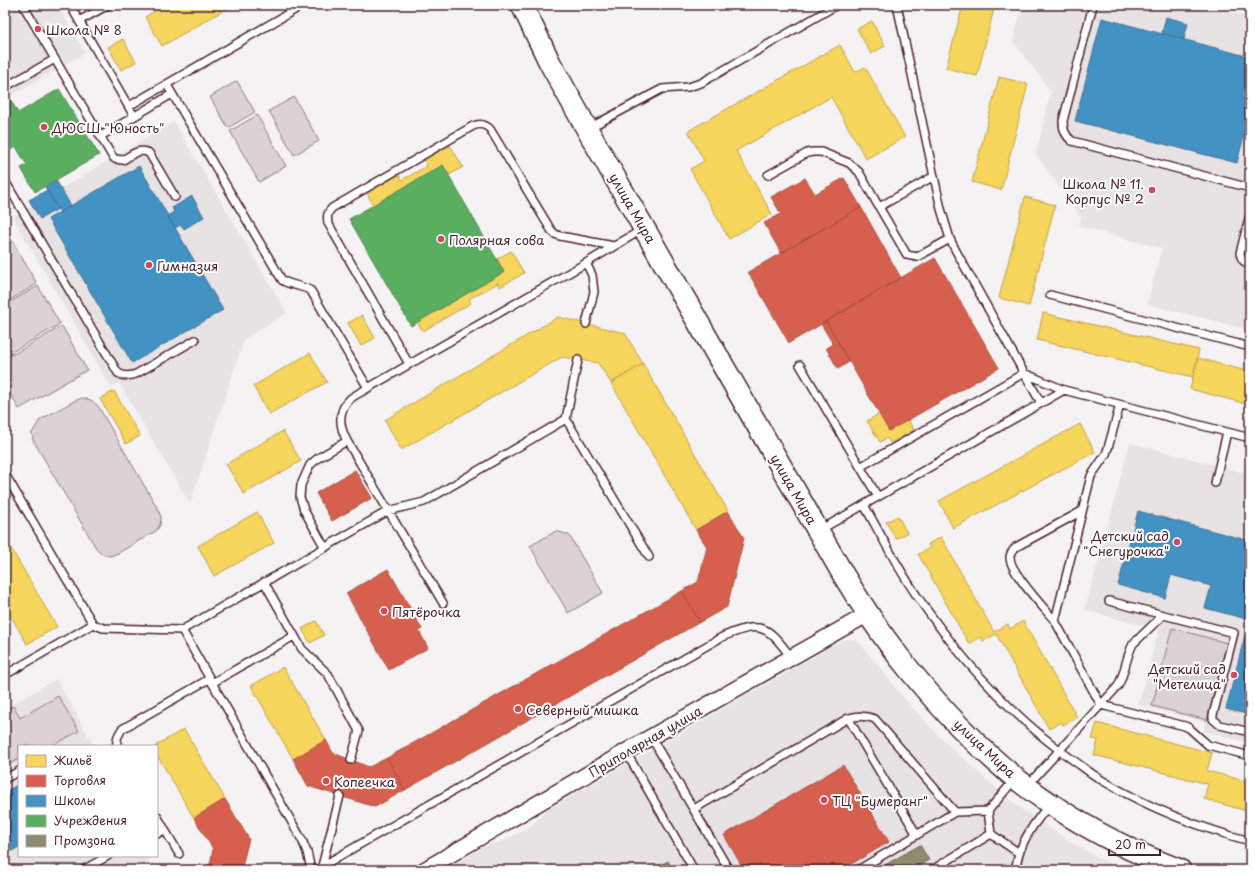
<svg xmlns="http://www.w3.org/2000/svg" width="1255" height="875" viewBox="0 0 1255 875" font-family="'Playpen Sans',sans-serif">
<rect width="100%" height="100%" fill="#f4f2f2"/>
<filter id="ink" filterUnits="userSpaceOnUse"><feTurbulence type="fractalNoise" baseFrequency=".025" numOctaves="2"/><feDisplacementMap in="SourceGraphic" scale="8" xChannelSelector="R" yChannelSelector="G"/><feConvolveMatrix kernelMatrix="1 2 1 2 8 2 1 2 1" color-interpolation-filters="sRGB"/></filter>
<g filter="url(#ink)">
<path fill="#e7e2e3" d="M5 5H57L85 53 5 99Z
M1023 5H1201L1250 17V330L1147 304 1162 248 1079 226 1081 217 1036 154 1051 91 1013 41Z
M174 122 287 313 244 339 190 504 119 383 111 387 13 217Z
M1130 443 1250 474V743L1204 731 1206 722 1138 705 1159 630 1085 610Z
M849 639 857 641 863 647 907 702 940 737 981 775 1024 811 1071 842 1120 870H444L485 846 504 841 531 826 545 811 841 641Z
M56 679 94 746H19V856H156L132 870H5V709Z"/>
<path fill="#dbd2d5" stroke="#927880" d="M237 81 255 112 228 128 210 97Z
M294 97 319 141 294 155 269 111Z
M257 115 286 166 259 182 230 131Z
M5 228 37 284 5 303Z
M38 286 60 324 5 356V305Z
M62 326 87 370 19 409 5 384V359Z
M82 398 91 400 98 406 158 509 161 517 160 525 156 531 118 553 110 556 102 554 96 548 33 440 32 433 40 420 74 401Z
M556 531 569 535 603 593 568 613 530 546Z
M1172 628 1227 643 1207 720 1152 706Z
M58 696 79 731 54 745 53 744 49 746H19V759L8 765 5 763V710L13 706 20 718Z"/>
<path fill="#f6d55c" stroke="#c29e4d" d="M165 5H233L162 46 145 17Z
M963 5H995L977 76 946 68Z
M872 21 885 46 871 54 857 29Z
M123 39 136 62 121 70 108 47Z
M840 45 855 72 865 67 905 137 866 159 831 97 736 151 772 214 729 239 690 169 704 161 688 131Z
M999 77 1028 84 1001 190 972 182Z
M450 145 463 167 449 175 443 165 373 205 367 193 399 175 402 180 427 166 424 160Z
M1025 197 1055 205 1029 306 999 298Z
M511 251 524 273 500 287 498 283 469 299 471 303 423 331 417 322 504 272 497 259Z
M1043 313 1199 350 1193 377 1037 340Z
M362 315 375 338 361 346 348 323Z
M558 317 625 333 643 364 611 383 598 363 562 357 401 450 385 420Z
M310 353 327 382 269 414 253 386Z
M1198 358 1250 372V405L1190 389Z
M643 364 728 511 696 530 611 383Z
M114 391 140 436 126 444 100 399Z
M879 414 889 431 908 420 914 430 890 443 887 438 880 442 867 421Z
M1080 424 1095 452 953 528 939 501Z
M283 431 301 461 244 494 226 464Z
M257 512 274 543 214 576 198 546Z
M898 516 907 533 896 539 886 522Z
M941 537 994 632 1008 624 1010 629 1023 621 1077 717 1063 725 1062 722 1049 729 996 634 983 641 981 637 969 644 918 554 930 548 928 544Z
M5 538 57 627 27 644 5 606Z
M316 621 324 635 310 643 302 629Z
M283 667 326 740 293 759 251 686Z
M1097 723 1212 753 1207 771 1250 782V812L1204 799 1208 784 1094 755 1098 740 1092 739Z
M184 729 225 799 194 818 157 755V746H155Z"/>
<path fill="#d6604d" stroke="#ac4c43" d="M805 178 815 194 844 178 861 207 781 253 764 223 781 214 771 197Z
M861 207 901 278 789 343 748 272Z
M935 258 999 368 889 431 826 321Z
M826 321 849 362 838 369 826 348 833 344 821 324Z
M355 470 372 498 332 521 316 493Z
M728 511 744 538 727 607 700 622 682 591 698 582 707 547 696 530Z
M388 569 422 629 419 631 428 648 389 670 346 593Z
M682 591 700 622 405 790 387 758Z
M326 740 333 753 369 767 387 758 405 790 375 807 308 786 293 759Z
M843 765 889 842 841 870H744L724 835Z
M225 799 249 839 241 870H199L210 864 213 849 194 818Z"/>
<path fill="#4393c3" stroke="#457095" d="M1166 17 1188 23 1184 39 1162 33Z
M1102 18 1250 57V112L1237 163 1075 121Z
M139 166 223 310 132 363 48 219Z
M56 180 71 206 60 212 45 187Z
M47 190 58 209 40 219 29 200Z
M192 196 204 217 184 229 181 225 175 228 167 216 174 212 172 208Z
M1250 234V251L1246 250Z
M1138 511 1250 541V620L1205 608 1211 586 1171 575 1165 598 1118 585Z
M1245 635 1250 636V715L1226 709Z
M19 784V847L5 855V792Z"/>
<path fill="#5aae61" stroke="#558351" d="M59 89 99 155 35 192 21 168 27 165 16 147 10 150 5 141V90L18 113Z
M443 165 504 272 411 326 349 219Z"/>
<path fill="#8c8c6e" stroke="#786b5a" d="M920 845 929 860 911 870H876Z
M668 861 673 870H655L654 868Z"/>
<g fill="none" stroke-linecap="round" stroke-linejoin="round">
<defs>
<path id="lane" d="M23 5 112 156 115 159 123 160C131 155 139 148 149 153L175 197
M70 5 134 116
M897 5 941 209 950 239 956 251 1024 373 1064 390 1250 438
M1093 5 1063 121C1063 130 1065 135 1072 141L1250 188
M1244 5 1250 6
M79 21 108 5
M167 85 282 280C291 286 302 285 311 291L368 388
M5 87 55 59
M129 106 303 5
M589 128 662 89 688 87 701 83 837 5
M101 136 172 94
M768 175 807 153 813 152H821L849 163 859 172 879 207 934 176
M5 181 118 373C124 377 129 376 136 374L195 340
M879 207 907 255 917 257 950 239
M1250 215 1240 253C1241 259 1244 263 1250 265
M586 263 592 275 594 292 586 324
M1050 295 1250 347
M578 360 566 419 649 557
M409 364 328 223C327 216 327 213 332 208L473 126C480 123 485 124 490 129L551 230 555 234 560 236 614 246
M800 365 878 497
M1120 405 1108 448 1106 454 1091 476 1055 621 1101 705 1185 726 1189 728 1208 745 1250 756
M860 467 1024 373 1041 403
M5 474 93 624 5 675
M1215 483 1227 432
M864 505C881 535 897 567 917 596 961 660 1016 721 1080 765 1088 771 1096 777 1105 782 1150 808 1200 828 1250 841
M820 530 1064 390
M325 548 304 510 300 497 301 485 310 465 318 458 347 441
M264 582 302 649 328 674 359 731 351 760
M1109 601 1234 633 1213 715V719L1220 725 1250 732
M443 603 347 441C340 428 337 412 349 400 354 395 362 392 368 388L586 263 643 229
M1055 621C1045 609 1009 571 1010 557 1010 553 1013 550 1016 547L1082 511
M93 624 103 628 182 630 388 511 424 502 566 419
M182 630 302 840 307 852 311 870
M212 683 294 636
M848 718 917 835
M651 737 729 870
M117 746C116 739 118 735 122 729L209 679
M626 752 694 870
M5 779 19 771
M1027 786 1118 686C1125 673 1126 657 1133 644L1163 615
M694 809 845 720C855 715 864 715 875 719L955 812
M988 811 1015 779
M157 816 179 854
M157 834 165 829
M322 866 340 796
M83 870 108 856
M318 870 322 866 722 637C761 621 766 624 791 657
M858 870 955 812 988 811 991 834 1019 853C1026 834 1036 821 1049 805
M932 870 991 834
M1015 870 1019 853"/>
<path id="street" d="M424 870 651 737 868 614"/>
<path id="secondary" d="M522 5 550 63 587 129 844 576C861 604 879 631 899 657 941 710 993 766 1051 804 1091 831 1134 853 1180 870"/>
</defs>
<use href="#lane" stroke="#4a1f2b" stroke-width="10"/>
<use href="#street" stroke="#4a1f2b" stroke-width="18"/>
<use href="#secondary" stroke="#4a1f2b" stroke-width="24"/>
<use href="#lane" stroke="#fff" stroke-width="7"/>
<use href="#street" stroke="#fff" stroke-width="15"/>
<use href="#secondary" stroke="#fff" stroke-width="21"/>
</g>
</g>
<g fill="#d1495b" stroke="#fff" stroke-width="1.5">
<circle cx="38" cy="29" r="4"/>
<circle cx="44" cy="127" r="4"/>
<circle cx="1152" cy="190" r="4"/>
<circle cx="441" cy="239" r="4"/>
<circle cx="149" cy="265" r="4"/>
<circle cx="1177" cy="542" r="4"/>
<circle cx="384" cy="611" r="4"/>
<circle cx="1234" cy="675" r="4"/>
<circle cx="518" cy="709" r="4"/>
<circle cx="326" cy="781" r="4"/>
<circle cx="824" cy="800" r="4"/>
</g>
<g text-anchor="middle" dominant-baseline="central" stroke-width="4" stroke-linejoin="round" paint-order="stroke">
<g font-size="13" fill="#4a1f2b" stroke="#fff" text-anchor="start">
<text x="46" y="29">Школа № 8</text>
<text x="52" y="127">ДЮСШ "Юность"</text>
<text x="1144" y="183" text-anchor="end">Школа № 11.<tspan x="1144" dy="15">Корпус № 2</tspan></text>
<text x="449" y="239">Полярная сова</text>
<text x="157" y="265">Гимназия</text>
<text x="1169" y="535" text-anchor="end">Детский сад<tspan x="1169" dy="15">"Снегурочка"</tspan></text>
<text x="392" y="611">Пятёрочка</text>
<text x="1226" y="668" text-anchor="end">Детский сад<tspan x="1226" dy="15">"Метелица"</tspan></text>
<text x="526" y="709">Северный мишка</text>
<text x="334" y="781">Копеечка</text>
<text x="832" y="800">ТЦ "Бумеранг"</text>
</g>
<g font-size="13" fill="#4a1f2b" stroke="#fff">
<text transform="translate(633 208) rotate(60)">улица Мира</text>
<text transform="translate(794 489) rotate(60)">улица Мира</text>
<text transform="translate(645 741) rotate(-30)">Приполярная улица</text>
<text transform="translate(985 748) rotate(43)">улица Мира</text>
</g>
</g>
<rect width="1255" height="875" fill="none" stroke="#fff" stroke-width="20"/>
<rect x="10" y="10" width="1235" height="855" fill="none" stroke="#4a1f2b" stroke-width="1.5" filter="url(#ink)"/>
<rect x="18" y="745" width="140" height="112" fill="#ffffff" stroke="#b7a5aa"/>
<rect x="26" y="755" width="20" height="12" fill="#f6d55c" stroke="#b7a5aa"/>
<text x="54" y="765" font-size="12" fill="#4a1f2b">Жильё</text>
<rect x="26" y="775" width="20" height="12" fill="#d6604d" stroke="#b7a5aa"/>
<text x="54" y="785" font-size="12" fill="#4a1f2b">Торговля</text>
<rect x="26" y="795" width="20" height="12" fill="#4393c3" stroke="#b7a5aa"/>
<text x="54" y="805" font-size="12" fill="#4a1f2b">Школы</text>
<rect x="26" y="815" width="20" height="12" fill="#5aae61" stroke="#b7a5aa"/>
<text x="54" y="825" font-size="12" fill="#4a1f2b">Учреждения</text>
<rect x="26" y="835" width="20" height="12" fill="#8c8c6e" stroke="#b7a5aa"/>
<text x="54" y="845" font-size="12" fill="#4a1f2b">Промзона</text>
<path d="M1109 849v6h51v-6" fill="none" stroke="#4a1f2b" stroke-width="2"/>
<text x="1115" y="849" font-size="12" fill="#4a1f2b" stroke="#ffffff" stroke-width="3" paint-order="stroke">20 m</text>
</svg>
